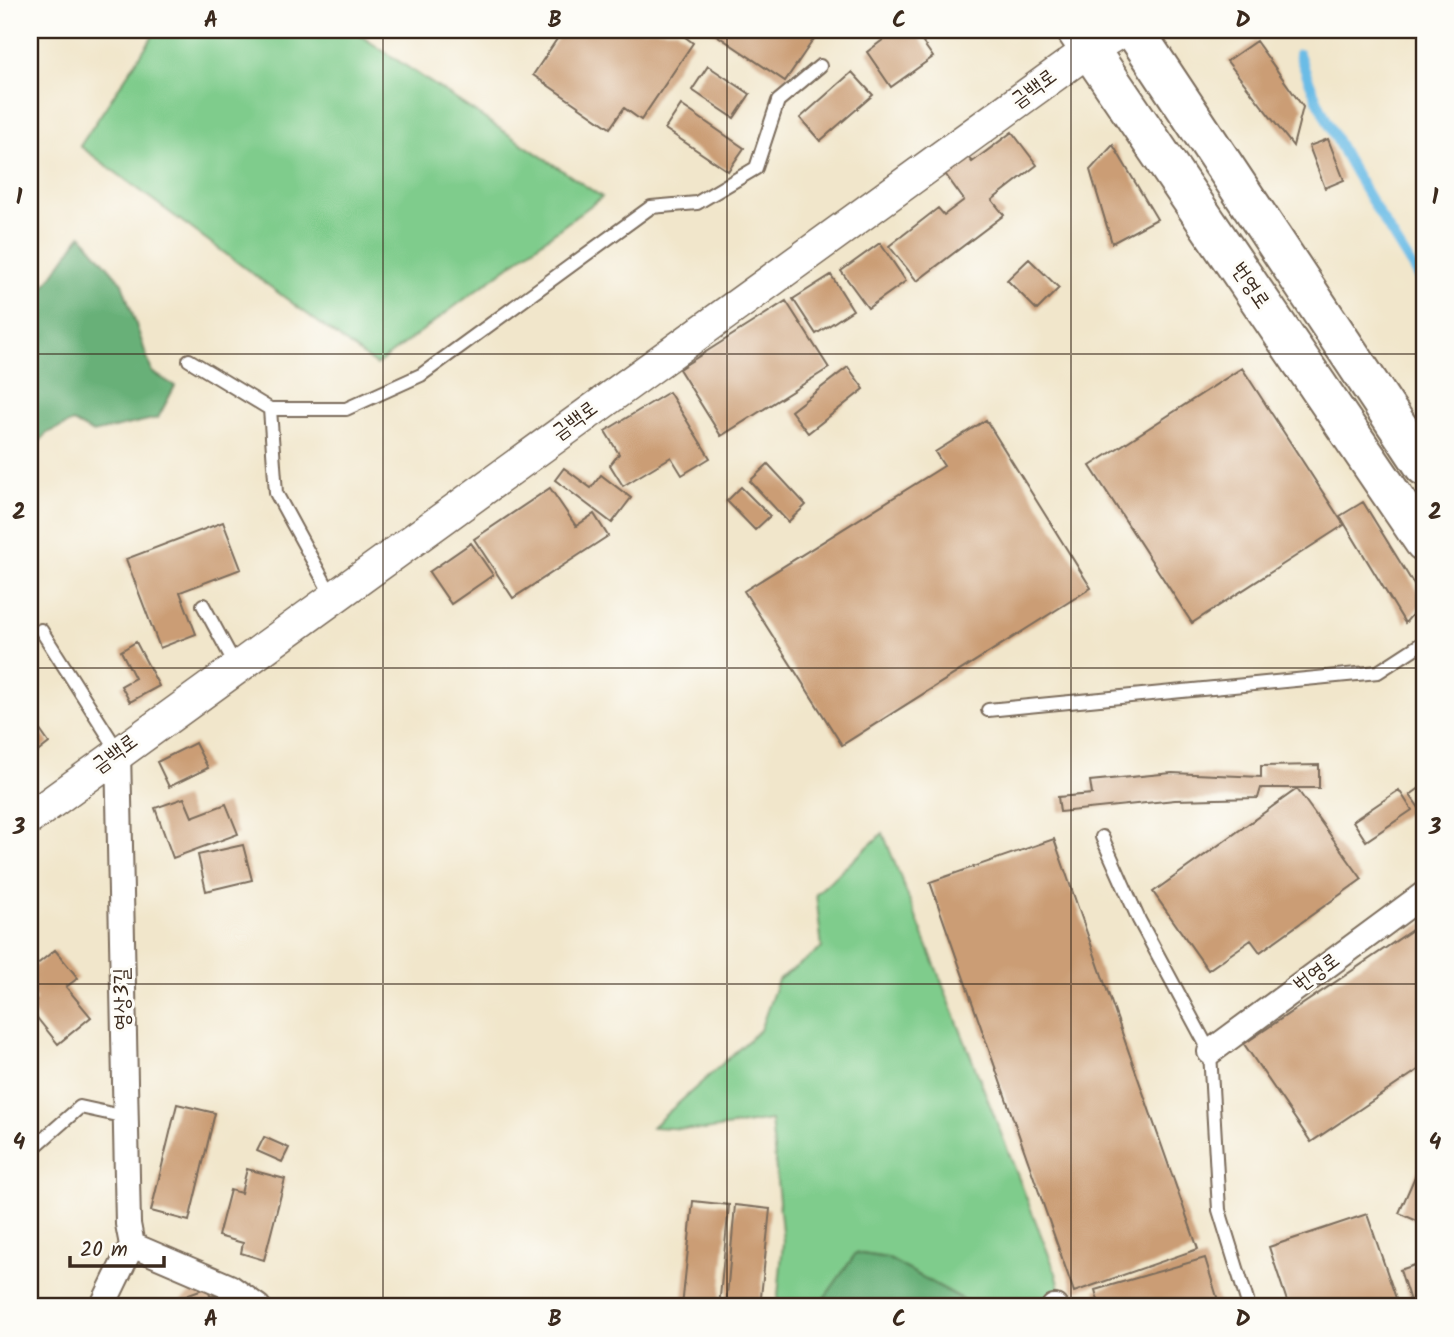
<svg xmlns="http://www.w3.org/2000/svg" width="1454" height="1337" viewBox="0 0 1454 1337" font-family="Kalam,'Poor Story',sans-serif">
<rect width="100%" height="100%" fill="#fdfcf7"/>
<filter id="ink" filterUnits="userSpaceOnUse"><feTurbulence type="fractalNoise" baseFrequency=".0143" numOctaves="2"/><feDisplacementMap in="SourceGraphic" scale="14" xChannelSelector="R" yChannelSelector="G"/><feConvolveMatrix kernelMatrix="1 2 1 2 8 2 1 2 1" color-interpolation-filters="sRGB"/></filter>
<filter id="wash" filterUnits="userSpaceOnUse"><feTurbulence type="fractalNoise" baseFrequency=".00686" numOctaves="4" result="noise"/><feDisplacementMap in="SourceGraphic" scale="28" xChannelSelector="R" yChannelSelector="G"/><feGaussianBlur stdDeviation="1.57" result="paint"/><feColorMatrix in="noise" values="0 0 0 0 0 0 0 0 0 0 0 0 0 0 0 0 0 1.4 0 .05"/><feComposite in="paint" operator="in"/></filter>
<g filter="url(#wash)">
<rect width="100%" height="100%" fill="#f1e6cb"/>
<path fill="#7fcc8c" stroke="#5d7b55" stroke-width="2" d="M157 30H352L602 197 376 365 80 146Z
M883 833 1056 1273 1063 1299 1036 1307H977L887 1258 857 1253 818 1307H777L783 1242 771 1120 705 1130 652 1127 760 1030 778 980 822 948 816 894Z"/>
<path fill="#67b078" stroke="#516d4b" stroke-width="2" d="M81 235 122 283 152 372 175 386 158 418 93 433 73 422 47 433 30 452V307Z
M856 1253 887 1258 977 1307H818Z"/>
<g fill="none" stroke-linecap="round" stroke-linejoin="round">
<path stroke="#6bbce6" stroke-width="10" d="M1299 54C1328 138 1378 211 1424 286"/>
</g>
<g id="blocks">
<path fill="#cb9d75" d="M563 30H676L693 43 641 120 624 108 610 128 533 75Z
M709 30H812L818 33 785 81Z
M878 30H914L933 57 891 87 867 52 884 39Z
M1256 41 1303 107 1293 146 1227 61Z
M708 66 750 94 734 118 692 90Z
M852 72 873 95 820 141 800 118Z
M681 105 744 148 728 171 665 129Z
M1012 132 1037 165 992 200 1004 215 917 281 889 246 938 208 944 215 964 200 941 168 963 151 972 162Z
M1328 139 1344 180 1325 188 1309 146Z
M1113 145 1157 219 1112 243 1090 170Z
M880 243 906 281 868 308 841 271Z
M1029 259 1059 288 1037 310 1007 280Z
M831 275 853 310 816 334 793 299Z
M786 301 829 368 721 436 679 369Z
M848 367 864 389 808 433 791 411Z
M1242 368 1344 525 1192 623 1090 466Z
M669 392 710 458 682 475 671 457 623 486 610 465 619 454 605 431Z
M986 420 1091 588 842 745 744 591 944 466 935 452Z
M768 464 806 505 788 522 750 481Z
M564 468 591 488 601 475 631 498 612 523 555 480Z
M741 487 770 516 755 530 727 501Z
M550 488 576 526 594 514 608 536 513 598 474 539Z
M1363 502 1424 601 1405 623 1340 516Z
M223 522 241 569 180 592 196 634 160 648 126 559Z
M471 543 493 575 451 604 429 572Z
M136 642 159 686 130 702 121 686 135 678 121 651Z
M30 716 49 743 30 758Z
M195 743 208 768 169 787 157 762Z
M1319 765V788H1261L1258 798 1175 800 1060 812 1058 797 1092 794 1090 781 1172 773 1261 777V766Z
M1424 785V815L1410 795Z
M1297 789 1362 879 1260 952 1251 940 1208 970 1153 892Z
M1399 790 1412 810 1366 841 1353 821Z
M184 798 192 817 226 804 238 834 173 858 155 808Z
M1054 839 1198 1249 1074 1292 930 882Z
M243 845 252 880 206 891 198 855Z
M1424 922V1066L1311 1142 1244 1044Z
M55 950 78 978 66 987 91 1017 58 1044 30 1009V1005L36 1000 30 992V970Z
M177 1104 215 1113 189 1221 151 1211Z
M264 1137 289 1148 282 1162 257 1151Z
M1424 1156V1224L1399 1213Z
M247 1169 285 1179 264 1260 241 1253 243 1243 218 1236 230 1190 241 1193Z
M693 1201 729 1205 719 1307H682Z
M735 1205 770 1209 760 1307H726Z
M1367 1214 1399 1307H1289L1269 1247Z
M1205 1258 1220 1307H1089L1099 1304 1095 1290Z
M1424 1262V1307H1412L1400 1270Z
M208 1287 210 1296 230 1297 232 1307H172L189 1294Z
M627 1302 652 1306V1307H626Z"/>
</g>
</g>
<g filter="url(#ink)">
<use href="#blocks" fill-opacity="0" stroke="#7b6c5b" stroke-width="2"/>
<g fill="none" stroke-linecap="round" stroke-linejoin="round">
<defs>
<path id="service" d="M189 360 270 409 276 493 332 596
M270 409H346L421 375 651 207 697 203 756 168 778 101 820 66
M203 605 236 666
M41 630 118 751
M988 710 1378 672 1424 642
M1102 837 1139 920 1210 1052 1219 1210 1249 1307
M30 1151 80 1107 126 1117"/>
<path id="minor" d="M118 751 128 1224 132 1245 230 1287 258 1307
M1210 1052 1424 894
M102 1307 132 1245
M1054 1307H1055"/>
<path id="tertiary" d="M30 818 1089 50 1123 30"/>
<path id="primary" d="M1076 30 1424 542
M1134 30 1424 466"/>
</defs>
<use href="#service" stroke="#7b6c5b" stroke-width="16"/>
<use href="#minor" stroke="#7b6c5b" stroke-width="28"/>
<use href="#tertiary" stroke="#7b6c5b" stroke-width="35"/>
<use href="#primary" stroke="#7b6c5b" stroke-width="42"/>
<use href="#service" stroke="#fff" stroke-width="12"/>
<use href="#minor" stroke="#fff" stroke-width="24"/>
<use href="#tertiary" stroke="#fff" stroke-width="32"/>
<use href="#primary" stroke="#fff" stroke-width="38"/>
</g>
</g>
<path fill="none" stroke="#3b2a1e" stroke-width="2" stroke-opacity="0.55" d="M383 30V1307M727 30V1307M1071 30V1307M30 354H1424M30 668H1424M30 984H1424"/>
<g text-anchor="middle" dominant-baseline="central" stroke-width="6" stroke-linejoin="round" paint-order="stroke">
<g font-size="21" fill="#3b2a1e" stroke="#fdfcf7">
<text transform="translate(1034 89) rotate(-36)">금백로</text>
<text transform="translate(1250 286) rotate(56)">번영로</text>
<text transform="translate(575 421) rotate(-36)">금백로</text>
<text transform="translate(115 754) rotate(-36)">금백로</text>
<text transform="translate(1317 973) rotate(-36)">번영로</text>
<text transform="translate(123 999) rotate(-91)">영상3길</text>
</g>
</g>
<rect width="1454" height="1337" fill="none" stroke="#fdfcf7" stroke-width="77"/>
<path d="M70 1256v10h94v-10" fill="none" stroke="#3b2a1e" stroke-width="3.5"/>
<text x="80" y="1256" font-size="21" fill="#3b2a1e" stroke="#fdfcf7" stroke-width="5" paint-order="stroke">20 m</text>
<rect x="38" y="38" width="1378" height="1260" fill="none" stroke="#3b2a1e" stroke-width="2.5"/>
<g font-size="23" text-anchor="middle" font-weight="bold" fill="#3b2a1e">
<text x="211" y="27">A</text>
<text x="555" y="27">B</text>
<text x="899" y="27">C</text>
<text x="1243" y="27">D</text>
<text x="19" y="204">1</text>
<text x="1435" y="204">1</text>
<text x="19" y="519">2</text>
<text x="1435" y="519">2</text>
<text x="19" y="834">3</text>
<text x="1435" y="834">3</text>
<text x="19" y="1149">4</text>
<text x="1435" y="1149">4</text>
<text x="211" y="1326">A</text>
<text x="555" y="1326">B</text>
<text x="899" y="1326">C</text>
<text x="1243" y="1326">D</text>
</g>
</svg>
